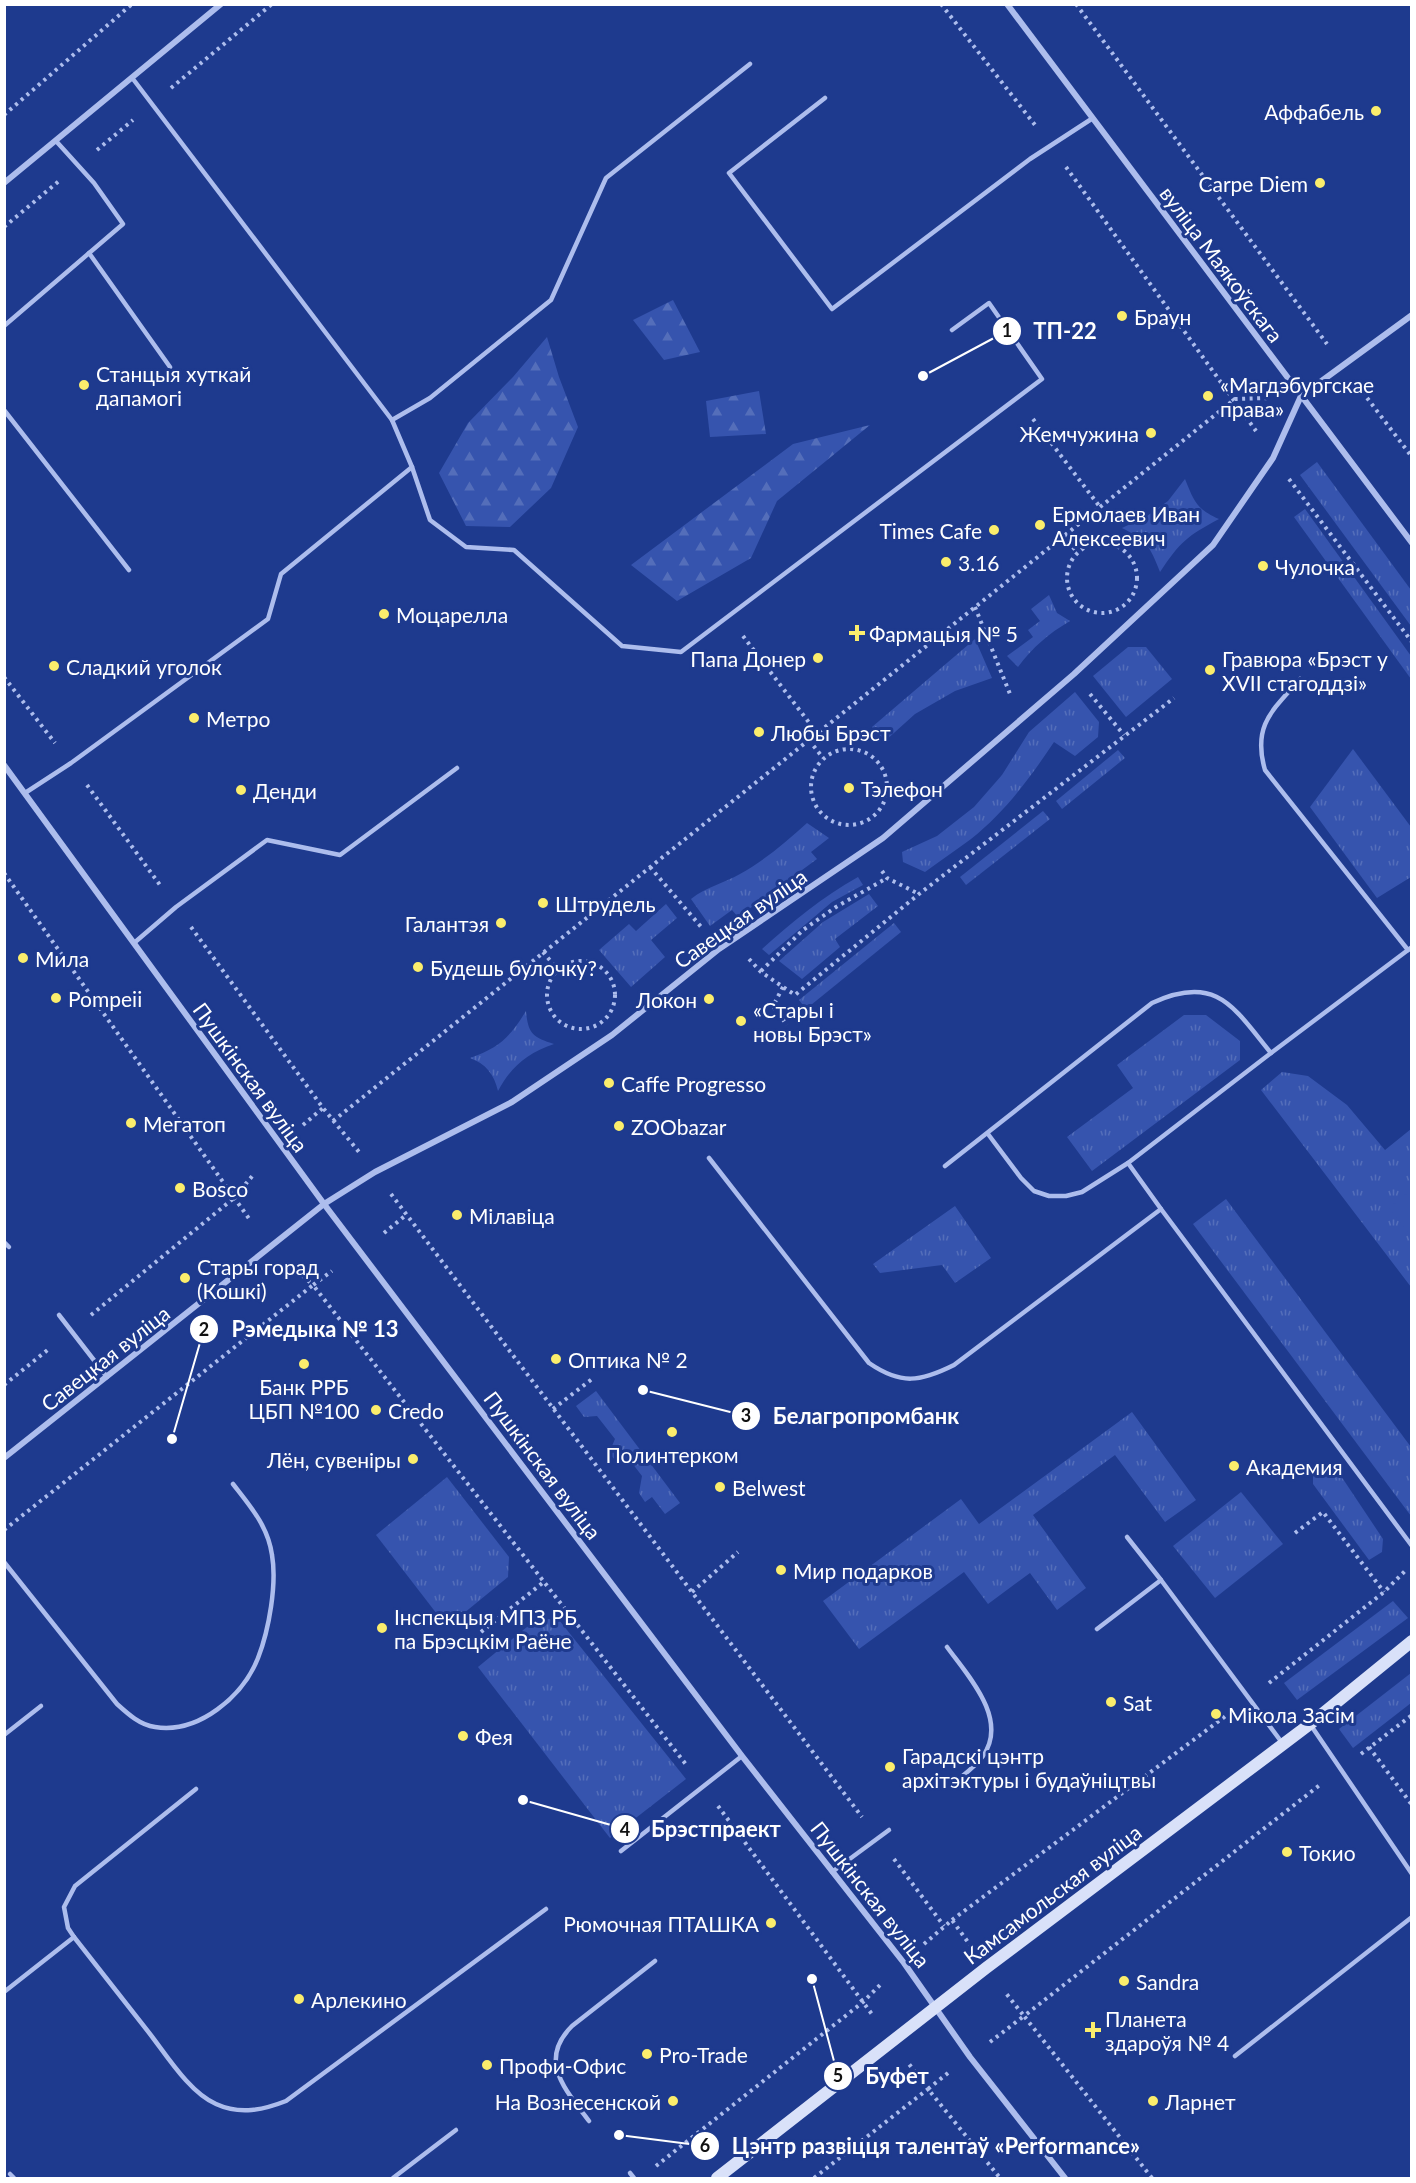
<svg xmlns="http://www.w3.org/2000/svg" width="1416" height="2183" font-family="Lato,sans-serif">
<style>
.grass{fill:url(#grass-tufts)}
.forest{fill:url(#forest-firs)}
.park{fill:#3654ae}
.lines{fill:none;stroke-linecap:round;stroke-linejoin:round}
.path{stroke:#adbded;stroke-width:4;stroke-dasharray:3 4.5;stroke-linecap:butt}
.lane{stroke:#adbded;stroke-width:4.5}
.street{stroke:#adbded;stroke-width:6}
.secondary{stroke:#d9e1f9;stroke-width:12}
.poi-dot{fill:#fbed6c;stroke:#1e3a8e;stroke-width:2}
.labels{text-anchor:middle;dominant-baseline:central;stroke-width:6;stroke-linejoin:round;paint-order:stroke}
.poi-label{font-size:21px;fill:#fff;stroke:#1e3a8e;text-anchor:start}
.street-label{font-size:21px;fill:#fff;stroke:#1e3a8e}
.leader{fill:none;stroke:#fff;stroke-width:2}
.callout-dot{fill:#fff;stroke:#1e3a8e;stroke-width:2}
.mark-label{font-size:18px;text-anchor:middle;font-weight:bold;fill:#111}
.callout-label{font-size:22px;text-anchor:middle;font-weight:bold;fill:#fff;stroke:#1e3a8e;stroke-width:6;stroke-linejoin:round;paint-order:stroke}
</style>
<defs>
<pattern id="grass-tufts" width="24" height="20" patternUnits="userSpaceOnUse" patternTransform="scale(1.5)"><rect width="24" height="20" fill="#3654ae"/><path d="M3 7l-1-3M5 7V3M7 7l1-3M15 17l-1-3M17 17v-4M19 17l1-3" fill="none" stroke="#546eba"/></pattern>
<pattern id="forest-firs" width="22" height="20" patternUnits="userSpaceOnUse" patternTransform="scale(1.5)"><rect width="22" height="20" fill="#3654ae"/><path d="M5 1l3.5 6h-7zM16 11l3.5 6h-7z" fill="#546eba"/></pattern>
</defs>
<rect width="100%" height="100%" fill="#1e3a8e"/>
<g class="grass">
<polygon points="1317,462 1411,590 1411,626 1300,475"/>
<path d="M 1185,479 C 1194,501 1196,509 1219,519 C 1187,536 1180,542 1160,572 C 1150,546 1147,541 1122,528 L 1147,516 L 1168,501 Z"/>
<polygon points="1305,509 1411,656 1411,679 1294,517"/>
<path d="M 1049,595 L 1057,613 L 1070,621 C 1048,634 1033,647 1018,667 L 1007,656 L 1033,637 L 1028,630 L 1040,621 L 1031,609 Z"/>
<polygon points="975,639 992,678 955,691 915,714 885,741 872,727"/>
<polygon points="1128,647 1146,647 1172,679 1126,717 1093,676"/>
<path d="M 1075,692 L 1099,722 L 1098,737 L 1075,756 L 1054,742 C 1030,778 1005,812 971,839 C 956,850 940,861 925,872 L 903,862 L 902,852 L 937,836 L 974,807 L 1002,775 L 1029,732 Z"/>
<polygon points="1353,749 1411,827 1411,877 1377,898 1310,807"/>
<polygon points="1118,750 1125,758 1062,809 1056,801"/>
<polygon points="1043,811 1050,819 966,885 960,877"/>
<path d="M 807,823 L 829,838 L 811,852 L 817,859 L 738,917 L 732,910 L 710,926 L 691,899 C 706,887 724,883 740,874 C 765,860 786,842 807,823 Z"/>
<path d="M 858,877 L 863,885 L 832,902 L 769,955 L 762,949 C 792,922 822,897 858,877 Z"/>
<polygon points="869,894 878,906 835,939 840,947 802,979 779,961 823,922"/>
<polygon points="666,904 677,918 651,940 665,957 631,987 599,950 629,924 636,931"/>
<polygon points="894,923 901,932 806,1009 799,1000"/>
<path d="M 526,1011 C 528,1033 532,1037 554,1044 C 527,1053 511,1067 498,1091 C 494,1074 486,1064 470,1058 C 499,1048 510,1037 526,1011 Z"/>
<polygon points="1184,1015 1206,1015 1240,1041 1240,1060 1092,1171 1067,1137 1133,1088 1117,1065"/>
<polygon points="1282,1072 1308,1076 1347,1105 1385,1150 1411,1129 1411,1287 1261,1090"/>
<polygon points="1226,1199 1411,1447 1411,1516 1193,1224"/>
<polygon points="955,1206 991,1258 955,1283 942,1265 880,1273 873,1264"/>
<polygon points="596,1391 680,1503 665,1514 652,1497 645,1502 639,1493 642,1476 629,1459 615,1460 609,1453 615,1439 597,1416 584,1417 576,1406"/>
<polygon points="1132,1412 1196,1500 1165,1522 1115,1455 1033,1515 1086,1588 1057,1610 1030,1573 988,1604 964,1572 859,1649 823,1601 961,1499 979,1524"/>
<polygon points="1321,1466 1335,1467 1383,1539 1382,1552 1369,1560 1313,1484 1313,1470"/>
<polygon points="447,1477 509,1557 508,1577 447,1627 376,1535"/>
<polygon points="1241,1492 1283,1544 1215,1598 1173,1546"/>
<polygon points="1393,1601 1408,1618 1297,1700 1284,1683"/>
<polygon points="538,1618 559,1620 686,1779 610,1838 478,1667"/>
<polygon points="1411,1673 1411,1703 1353,1748 1339,1729"/>
</g>
<g class="forest">
<polygon points="673,300 700,352 664,360 633,320"/>
<polygon points="547,337 559,377 578,427 551,488 510,527 466,526 439,473 468,423 513,377"/>
<polygon points="759,391 766,434 710,437 706,401"/>
<polygon points="870,425 777,501 751,558 677,601 631,565 793,444"/>
</g>
<polygon class="park" points="1411,1190 1411,1236 1389,1208"/>
<g class="lines">
<g class="path">
<polyline points="941,4 1035,125"/>
<polyline points="1076,4 1327,344"/>
<polyline points="171,88 272,4"/>
<polyline points="4,115 132,4"/>
<polyline points="97,150 133,120"/>
<polyline points="1066,167 1256,431"/>
<polyline points="4,227 59,181"/>
<polyline points="1358,386 1412,457"/>
<polyline points="1033,419 1100,507"/>
<polyline points="1289,479 1412,642"/>
<polyline points="1063,536 1077,552"/>
<circle cx="1102" cy="578" r="35"/>
<polyline points="975,607 1010,694"/>
<polyline points="743,636 817,733"/>
<polyline points="4,677 55,743"/>
<polyline points="1090,694 1124,735"/>
<polyline points="809,740 823,758"/>
<circle cx="849" cy="787" r="38"/>
<polyline points="87,785 160,885"/>
<polyline points="650,867 702,928"/>
<polyline points="882,871 887,878 919,894"/>
<polyline points="4,873 250,1220"/>
<polyline points="191,927 323,1108 359,1152"/>
<polyline points="543,952 558,970"/>
<polyline points="749,959 761,972 795,995 919,894 1174,698"/>
<circle cx="581" cy="995" r="34"/>
<polyline points="761,971 803,930 836,907 887,878"/>
<polyline points="783,987 773,1006 787,1025"/>
<polyline points="333,1121 1235,399 1270,398"/>
<polyline points="303,1125 323,1108"/>
<polyline points="391,1194 862,1817"/>
<polyline points="384,1233 406,1215"/>
<polyline points="291,1265 313,1285 332,1271"/>
<polyline points="91,1315 234,1198 254,1174"/>
<polyline points="4,1385 50,1348"/>
<polyline points="553,1409 592,1379"/>
<polyline points="4,1530 313,1285 688,1767"/>
<polyline points="1295,1533 1323,1512 1384,1592"/>
<polyline points="692,1592 738,1552"/>
<polyline points="481,1632 545,1581"/>
<polyline points="1269,1683 1384,1592 1405,1571"/>
<polyline points="1369,1747 1412,1805"/>
<polyline points="1361,1754 1412,1715"/>
<polyline points="718,1806 874,2017"/>
<polyline points="894,1859 944,1926"/>
<polyline points="952,1920 1227,1715"/>
<polyline points="924,1944 952,1920 970,1945"/>
<polyline points="990,2042 1024,2016 1005,1992"/>
<polyline points="948,2073 928,2089 1000,2178"/>
<polyline points="656,2166 863,2002 883,1982"/>
<polyline points="814,2178 928,2089 909,2064"/>
<polyline points="1152,2178 1024,2016 1321,1784"/>
</g>
<g class="lane">
<polyline points="133,79 392,420 412,467 430,520 466,547 514,550 622,646 681,652 1042,379 989,303 952,330"/>
<polyline points="825,98 729,173 832,309 1030,159 1093,118"/>
<polyline points="89,253 170,367"/>
<polyline points="4,326 123,224 94,183 56,141"/>
<polyline points="4,410 129,570"/>
<polyline points="392,420 430,398 551,300 606,178 750,64"/>
<path d="M 1300,679 C 1273,710 1252,725 1265,770 L 1408,950"/>
<polyline points="25,793 71,763 268,619 281,574 412,467"/>
<polyline points="134,943 176,907 267,840 340,855 457,768"/>
<polyline points="988,1134 1021,1178 1034,1191 1049,1196 1066,1196 1082,1192 1128,1163 1271,1053"/>
<path d="M 709,1158 L 869,1363 C 901,1385 920,1382 954,1365 L 1161,1209 L 1412,1546"/>
<polyline points="1128,1163 1161,1209"/>
<path d="M 945,1166 L 1152,1003 C 1217,973 1234,1008 1271,1053 L 1412,947"/>
<polyline points="4,1242 9,1247"/>
<polyline points="59,1315 107,1377"/>
<polyline points="1127,1537 1161,1580"/>
<path d="M 4,1562 L 117,1704 C 128,1714 140,1725 155,1727 C 199,1734 243,1696 258,1658 C 269,1630 277,1584 272,1555 C 268,1526 250,1506 233,1484"/>
<polyline points="1097,1629 1161,1580 1283,1744"/>
<path d="M 947,1647 C 968,1676 1009,1719 983,1756 C 976,1766 965,1774 955,1782"/>
<polyline points="1310,1724 1412,1874"/>
<polyline points="4,1735 41,1706"/>
<path d="M 196,1789 L 75,1886 L 64,1907 L 68,1928 L 74,1937 C 99,1969 125,2002 150,2034 C 167,2056 190,2093 216,2104 C 240,2115 263,2110 286,2101 L 546,1909"/>
<polyline points="621,1851 742,1756"/>
<polyline points="832,1872 889,1830"/>
<polyline points="4,1992 74,1937"/>
<polyline points="1235,2056 1412,1917"/>
<path d="M 589,2121 C 566,2090 537,2061 572,2026 L 655,1961"/>
<polyline points="630,2173 634,2178"/>
<polyline points="10,2174 14,2178"/>
<polyline points="393,2178 456,2130"/>
</g>
<g class="street">
<polyline points="1007,4 1412,543"/>
<polyline points="4,183 221,4"/>
<polyline points="4,765 324,1204 742,1756 904,1963 970,2057 1065,2178"/>
<polyline points="4,1458 324,1204 375,1172 512,1102 612,1035 719,949 883,838 1074,674 1213,545 1273,458 1301,396 1412,315"/>
</g>
<polyline class="secondary" points="717,2178 986,1968 1310,1724 1412,1641"/>
</g>
<g class="poi-dot">
<circle cx="1376" cy="111" r="6"/>
<circle cx="1320" cy="183" r="6"/>
<circle cx="1122" cy="316" r="6"/>
<circle cx="84" cy="385" r="6"/>
<circle cx="1208" cy="396" r="6"/>
<circle cx="1151" cy="433" r="6"/>
<circle cx="1040" cy="525" r="6"/>
<circle cx="994" cy="530" r="6"/>
<circle cx="946" cy="562" r="6"/>
<circle cx="1263" cy="566" r="6"/>
<circle cx="384" cy="614" r="6"/>
<path d="M854 624h6v6h6v6h-6v6h-6v-6h-6v-6h6z"/>
<circle cx="818" cy="658" r="6"/>
<circle cx="54" cy="666" r="6"/>
<circle cx="1210" cy="670" r="6"/>
<circle cx="194" cy="718" r="6"/>
<circle cx="759" cy="732" r="6"/>
<circle cx="849" cy="788" r="6"/>
<circle cx="241" cy="790" r="6"/>
<circle cx="543" cy="903" r="6"/>
<circle cx="501" cy="923" r="6"/>
<circle cx="23" cy="958" r="6"/>
<circle cx="418" cy="967" r="6"/>
<circle cx="56" cy="998" r="6"/>
<circle cx="709" cy="999" r="6"/>
<circle cx="741" cy="1021" r="6"/>
<circle cx="609" cy="1083" r="6"/>
<circle cx="131" cy="1123" r="6"/>
<circle cx="619" cy="1126" r="6"/>
<circle cx="180" cy="1188" r="6"/>
<circle cx="457" cy="1215" r="6"/>
<circle cx="185" cy="1278" r="6"/>
<circle cx="556" cy="1359" r="6"/>
<circle cx="304" cy="1364" r="6"/>
<circle cx="376" cy="1410" r="6"/>
<circle cx="672" cy="1432" r="6"/>
<circle cx="413" cy="1459" r="6"/>
<circle cx="1234" cy="1466" r="6"/>
<circle cx="720" cy="1487" r="6"/>
<circle cx="781" cy="1570" r="6"/>
<circle cx="382" cy="1628" r="6"/>
<circle cx="1111" cy="1702" r="6"/>
<circle cx="1216" cy="1714" r="6"/>
<circle cx="463" cy="1736" r="6"/>
<circle cx="890" cy="1767" r="6"/>
<circle cx="1287" cy="1852" r="6"/>
<circle cx="771" cy="1923" r="6"/>
<circle cx="1124" cy="1981" r="6"/>
<circle cx="299" cy="1999" r="6"/>
<path d="M1090 2021h6v6h6v6h-6v6h-6v-6h-6v-6h6z"/>
<circle cx="647" cy="2054" r="6"/>
<circle cx="487" cy="2065" r="6"/>
<circle cx="673" cy="2101" r="6"/>
<circle cx="1153" cy="2101" r="6"/>
</g>
<g class="labels">
<g class="poi-label">
<text x="1364" y="111" text-anchor="end">Аффабель</text>
<text x="1308" y="183" text-anchor="end">Carpe Diem</text>
<text x="1134" y="316">Браун</text>
<text x="96" y="373">Станцыя хуткай<tspan x="96" dy="24">дапамогі</tspan></text>
<text x="1220" y="384">«Магдэбургскае<tspan x="1220" dy="24">права»</tspan></text>
<text x="1139" y="433" text-anchor="end">Жемчужина</text>
<text x="1052" y="513">Ермолаев Иван<tspan x="1052" dy="24">Алексеевич</tspan></text>
<text x="982" y="530" text-anchor="end">Times Cafe</text>
<text x="958" y="562">3.16</text>
<text x="1275" y="566">Чулочка</text>
<text x="396" y="614">Моцарелла</text>
<text x="869" y="633">Фармацыя № 5</text>
<text x="806" y="658" text-anchor="end">Папа Донер</text>
<text x="1222" y="658">Гравюра «Брэст у<tspan x="1222" dy="24">XVII стагоддзі»</tspan></text>
<text x="66" y="666">Сладкий уголок</text>
<text x="206" y="718">Метро</text>
<text x="771" y="732">Любы Брэст</text>
<text x="861" y="788">Тэлефон</text>
<text x="253" y="790">Денди</text>
<text x="555" y="903">Штрудель</text>
<text x="489" y="923" text-anchor="end">Галантэя</text>
<text x="35" y="958">Мила</text>
<text x="430" y="967">Будешь булочку?</text>
<text x="68" y="998">Pompeii</text>
<text x="697" y="999" text-anchor="end">Локон</text>
<text x="753" y="1009">«Стары і<tspan x="753" dy="24">новы Брэст»</tspan></text>
<text x="621" y="1083">Caffe Progresso</text>
<text x="143" y="1123">Мегатоп</text>
<text x="631" y="1126">ZOObazar</text>
<text x="192" y="1188">Bosco</text>
<text x="469" y="1215">Мілавіца</text>
<text x="197" y="1266">Стары горад<tspan x="197" dy="24">(Кошкі)</tspan></text>
<text x="568" y="1359">Оптика № 2</text>
<text x="304" y="1386" text-anchor="middle">Банк РРБ<tspan x="304" dy="24">ЦБП №100</tspan></text>
<text x="388" y="1410">Credo</text>
<text x="672" y="1454" text-anchor="middle">Полинтерком</text>
<text x="401" y="1459" text-anchor="end">Лён, сувеніры</text>
<text x="1246" y="1466">Академия</text>
<text x="732" y="1487">Belwest</text>
<text x="793" y="1570">Мир подарков</text>
<text x="394" y="1616">Інспекцыя МПЗ РБ<tspan x="394" dy="24">па Брэсцкім Раёне</tspan></text>
<text x="1123" y="1702">Sat</text>
<text x="1228" y="1714">Мікола Засім</text>
<text x="475" y="1736">Фея</text>
<text x="902" y="1755">Гарадскі цэнтр<tspan x="902" dy="24">архітэктуры і будаўніцтвы</tspan></text>
<text x="1299" y="1852">Токио</text>
<text x="759" y="1923" text-anchor="end">Рюмочная ПТАШКА</text>
<text x="1136" y="1981">Sandra</text>
<text x="311" y="1999">Арлекино</text>
<text x="1105" y="2018">Планета<tspan x="1105" dy="24">здароўя № 4</tspan></text>
<text x="659" y="2054">Pro-Trade</text>
<text x="499" y="2065">Профи-Офис</text>
<text x="661" y="2101" text-anchor="end">На Вознесенской</text>
<text x="1165" y="2101">Ларнет</text>
</g>
<g class="street-label">
<text transform="translate(1222 264) rotate(53)">вуліца Маякоўскага</text>
<text transform="translate(740 918) rotate(-35)">Савецкая вуліца</text>
<text transform="translate(251 1077) rotate(54)">Пушкінская вуліца</text>
<text transform="translate(105 1358) rotate(-38)">Савецкая вуліца</text>
<text transform="translate(543 1465) rotate(53)">Пушкінская вуліца</text>
<text transform="translate(871 1894) rotate(52)">Пушкінская вуліца</text>
<text transform="translate(1052 1894) rotate(-37)">Камсамольская вуліца</text>
</g>
</g>
<path class="leader" d="M923 376L1007 331M172 1439L204 1329M643 1390L746 1416M523 1800L625 1829M812 1979L838 2076M619 2135L705 2146"/>
<g class="callout-dot">
<circle cx="923" cy="376" r="6"/>
<circle cx="172" cy="1439" r="6"/>
<circle cx="643" cy="1390" r="6"/>
<circle cx="523" cy="1800" r="6"/>
<circle cx="812" cy="1979" r="6"/>
<circle cx="619" cy="2135" r="6"/>
<circle cx="1007" cy="331" r="15"/>
<circle cx="204" cy="1329" r="15"/>
<circle cx="746" cy="1416" r="15"/>
<circle cx="625" cy="1829" r="15"/>
<circle cx="838" cy="2076" r="15"/>
<circle cx="705" cy="2146" r="15"/>
</g>
<g class="mark-label">
<text x="1007" y="337">1</text>
<text x="204" y="1336">2</text>
<text x="746" y="1422">3</text>
<text x="625" y="1836">4</text>
<text x="838" y="2082">5</text>
<text x="705" y="2152">6</text>
</g>
<g class="callout-label">
<text x="1065" y="339">ТП-22</text>
<text x="315" y="1337">Рэмедыка № 13</text>
<text x="866" y="1424">Белагропромбанк</text>
<text x="716" y="1837">Брэстпраект</text>
<text x="897" y="2084">Буфет</text>
<text x="936" y="2154">Цэнтр развіцця талентаў «Performance»</text>
</g>
<rect width="1416" height="2183" fill="none" stroke="#ffffff" stroke-width="12"/>
</svg>
